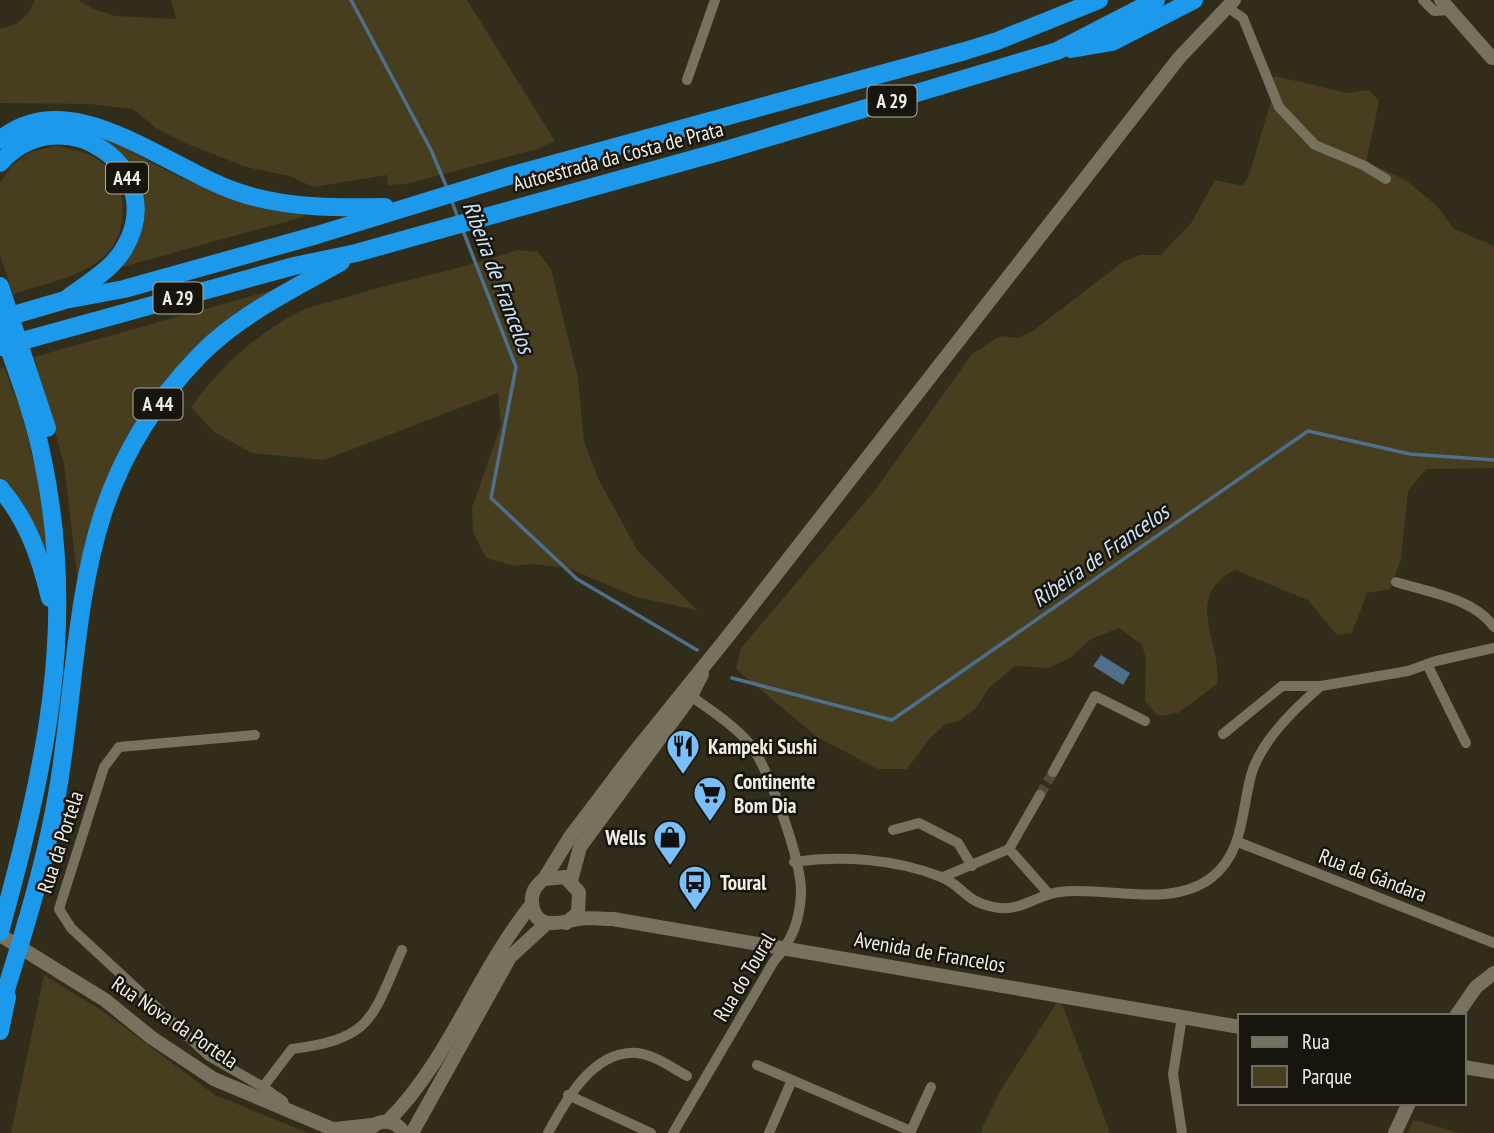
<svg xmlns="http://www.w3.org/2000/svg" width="1494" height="1133" font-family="'PT Sans Narrow',sans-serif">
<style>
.green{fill:#463e1f}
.water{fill:#4f6f8b}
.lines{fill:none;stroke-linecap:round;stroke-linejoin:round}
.stream{stroke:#4f6f8b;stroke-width:3.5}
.street-tunnel{stroke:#4f4a39;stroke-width:10;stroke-dasharray:10 5;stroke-linecap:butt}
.street{stroke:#77725e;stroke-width:10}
.secondary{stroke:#77725e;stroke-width:14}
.highway{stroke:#1d99eb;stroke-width:18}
.labels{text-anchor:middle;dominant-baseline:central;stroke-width:5;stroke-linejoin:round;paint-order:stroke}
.shield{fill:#17150d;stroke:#b0ada3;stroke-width:2}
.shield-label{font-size:19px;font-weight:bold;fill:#f1eee3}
.street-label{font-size:21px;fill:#f1eee3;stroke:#17150d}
.poi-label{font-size:21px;font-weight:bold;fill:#f1eee3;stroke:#17150d;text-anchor:start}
.water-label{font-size:23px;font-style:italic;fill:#cde3f6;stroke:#17150d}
</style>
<rect width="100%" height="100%" fill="#322d1b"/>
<g class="green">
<path d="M 35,0 L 78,0 L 93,9 L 115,16 L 176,19 L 171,0 L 467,0 L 555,141 L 537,149 L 406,184 L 388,185 L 387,175 L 313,187 L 290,176 L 246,167 L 183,142 L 156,128 L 133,109 L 89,104 L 0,103 L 0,29 C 19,24 27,19 35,0 Z"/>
<path d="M 1275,76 L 1347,93 L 1369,90 L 1379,101 L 1365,167 L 1383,169 L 1407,181 L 1437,206 L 1454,229 L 1494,246 L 1494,468 L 1426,469 L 1408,491 L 1401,559 L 1390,589 L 1367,593 L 1352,633 L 1337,635 L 1308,600 L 1235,570 C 1182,597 1222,641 1217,684 L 1178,713 L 1158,716 L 1145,701 L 1146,659 L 1142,645 L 1119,628 L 1091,639 L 1070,658 L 1048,668 L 1015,666 L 989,688 L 976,708 L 959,721 L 946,724 L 930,738 L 907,769 L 878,769 L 817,737 L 736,669 L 741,648 L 876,489 L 971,355 L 1000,336 L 1018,338 L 1034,330 L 1124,261 L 1140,255 L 1161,255 L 1192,222 L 1215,180 L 1243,186 L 1250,172 L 1271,101 L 1266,83 Z"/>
<path d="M 97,137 L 111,140 C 172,175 232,207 303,213 L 306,216 L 122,267 C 158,226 147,162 97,137 Z"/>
<path d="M 55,146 C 72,149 86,151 100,161 C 128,181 130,229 107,254 C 84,277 43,284 13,294 L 0,255 L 0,183 L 11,166 L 30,152 Z"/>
<path d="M 517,250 L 538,252 L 551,269 L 578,378 L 584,442 L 598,478 L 637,550 L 697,610 L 636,597 L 568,568 L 532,564 L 514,566 L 486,558 L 473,532 L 472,508 L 501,425 L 498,393 L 324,460 L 252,453 L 214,432 L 191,407 C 221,366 255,335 299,312 C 315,304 334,301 351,296 C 406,279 463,269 517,250 Z"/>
<polygon points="280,288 161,391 78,583 64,464 34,357"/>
<polygon points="4,367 21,411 35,466 44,505 49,563 0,480 0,369"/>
<polygon points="44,975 104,1012 215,1095 308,1133 11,1133"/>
<polygon points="1060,998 1110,1133 980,1133 1000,1091"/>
<polygon points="1414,1120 1459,1133 1407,1133"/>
</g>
<polygon class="water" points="1101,655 1130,673 1123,685 1093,666"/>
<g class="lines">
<g class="stream">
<polyline points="351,0 431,150 447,188"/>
<polyline points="451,199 458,218"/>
<polyline points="462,228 516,367 491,498 577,579 697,650"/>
<polyline points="732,678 892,720 1308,431 1410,454 1494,460"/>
</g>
<polyline class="street-tunnel" points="1040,795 1053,772"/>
<g class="street">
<polyline points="1423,0 1434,11 1449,10"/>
<polyline points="1227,7 1243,18 1279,107 1315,145 1363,165 1386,179"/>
<polyline points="687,80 715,0"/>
<path d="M 1396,582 C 1427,592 1474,598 1494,627"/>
<polyline points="1427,664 1466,743"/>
<polyline points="1223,734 1282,686 1321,686 1408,671 1436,661 1494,648"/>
<polyline points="255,735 119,747 104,767 59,909 71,928 209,1056 263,1087 283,1101 286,1110"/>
<polyline points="1053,772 1095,696 1145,721"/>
<polyline points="893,830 919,823 958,843 972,866"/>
<polyline points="1238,842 1494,943"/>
<polyline points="1009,849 1040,795"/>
<path d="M 794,862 C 840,855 897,859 941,877 C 966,887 963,903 1000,908 C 1023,910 1039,894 1060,892 C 1107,886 1170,909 1211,878 C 1245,852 1241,809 1252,772 C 1263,739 1295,708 1321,686"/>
<polyline points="943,877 1009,849 1048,893"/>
<polyline points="757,1065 911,1131"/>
<path d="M 263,1087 L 292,1049 C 373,1038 371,1020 402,950"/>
<polyline points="568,1095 651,1133"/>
<path d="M 548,1133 C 566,1100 593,1050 637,1053 C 655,1055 672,1068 687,1076"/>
<path d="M 673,1133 L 774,961 C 792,941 800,920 801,893 C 802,862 769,768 749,743 C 734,725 710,710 691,696"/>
<polyline points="769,1133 792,1080"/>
<polyline points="910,1133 931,1087"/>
<polyline points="1182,1133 1173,1074 1182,1017"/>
</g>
<g class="secondary">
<polyline points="1441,0 1492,58 1494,56"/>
<polyline points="544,879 570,837 629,759 729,635 1179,58 1234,0"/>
<polyline points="571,881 580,847 691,696 702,674"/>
<path d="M 566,923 L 578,913 L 579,892 L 565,877 L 544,879 C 536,885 531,892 532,902 C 534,935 566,920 585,918 C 594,918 604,919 613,919 L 1240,1027"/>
<polyline points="0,935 105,1000 152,1038 214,1079 342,1133"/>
<polyline points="1456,1016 1476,987 1494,973"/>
<polyline points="1464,1067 1494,1072"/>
<path d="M 388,1121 C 450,1059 477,972 532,904"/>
<polyline points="335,1129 372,1125"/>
<path d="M 367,1133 C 377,1118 394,1118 404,1133"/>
<polyline points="412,1133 510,957 547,923"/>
<polyline points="1395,1133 1409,1103"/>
</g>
<g class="highway">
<polyline points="1071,49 1112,42 1194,0"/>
<path d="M 0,140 C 73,79 173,175 247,195 C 291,208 339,208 385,207"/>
<path d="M 0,163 C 62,94 170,168 125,247 C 114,268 88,283 69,297"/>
<polyline points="0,286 47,428"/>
<polyline points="0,319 65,300 124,289 317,235 509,176 965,51 997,41 1099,0"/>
<path d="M 0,324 C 16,369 34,414 43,461 C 78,629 44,771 0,932"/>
<polyline points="0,347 294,266 356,253 726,150 1057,51 1156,0"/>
<path d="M 0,488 C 28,521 40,557 50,598"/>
<path d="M 0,1009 C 23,935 47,860 59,783 C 85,617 72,486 200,355 C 239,315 292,290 341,262"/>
<polyline points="0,1031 7,997"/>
</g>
</g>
<defs>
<symbol id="restaurant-pin" viewBox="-11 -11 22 30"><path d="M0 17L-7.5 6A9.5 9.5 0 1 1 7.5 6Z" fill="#7abff8" stroke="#17150d"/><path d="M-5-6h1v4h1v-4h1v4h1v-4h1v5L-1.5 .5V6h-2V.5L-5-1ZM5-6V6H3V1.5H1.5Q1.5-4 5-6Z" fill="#111"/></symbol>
<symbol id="supermarket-pin" viewBox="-11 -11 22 30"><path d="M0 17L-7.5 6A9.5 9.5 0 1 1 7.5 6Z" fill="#7abff8" stroke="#17150d"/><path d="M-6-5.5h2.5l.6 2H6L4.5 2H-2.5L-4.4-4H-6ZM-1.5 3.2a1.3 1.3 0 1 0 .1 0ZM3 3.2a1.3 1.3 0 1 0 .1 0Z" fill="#111"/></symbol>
<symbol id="shop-pin" viewBox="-11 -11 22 30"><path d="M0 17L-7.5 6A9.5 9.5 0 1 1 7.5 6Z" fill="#7abff8" stroke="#17150d"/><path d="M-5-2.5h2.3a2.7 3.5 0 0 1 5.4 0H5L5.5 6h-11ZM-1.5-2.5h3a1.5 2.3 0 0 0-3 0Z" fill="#111"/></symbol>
<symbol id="bus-pin" viewBox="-11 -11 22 30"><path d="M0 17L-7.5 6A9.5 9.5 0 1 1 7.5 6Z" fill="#7abff8" stroke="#17150d"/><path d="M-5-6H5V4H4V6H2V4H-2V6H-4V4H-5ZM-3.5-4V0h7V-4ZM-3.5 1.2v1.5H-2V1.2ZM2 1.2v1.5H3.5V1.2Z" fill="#111"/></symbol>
</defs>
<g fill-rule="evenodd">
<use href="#restaurant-pin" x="664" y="727" width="38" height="52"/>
<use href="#supermarket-pin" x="691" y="774" width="38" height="52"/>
<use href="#shop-pin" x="651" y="818" width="38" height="52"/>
<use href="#bus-pin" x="676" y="863" width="38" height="52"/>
</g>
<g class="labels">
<g class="shield">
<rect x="867.5" y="85.5" width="49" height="31" rx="5"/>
<rect x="106" y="162.5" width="42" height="31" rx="5"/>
<rect x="153.5" y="282.5" width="49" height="31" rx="5"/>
<rect x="133.5" y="388.5" width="49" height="31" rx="5"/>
</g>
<g class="shield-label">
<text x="892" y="101">A 29</text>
<text x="127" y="178">A44</text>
<text x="178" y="298">A 29</text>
<text x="158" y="404">A 44</text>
</g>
<g class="street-label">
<text transform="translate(618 156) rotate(-15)">Autoestrada da Costa de Prata</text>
<text transform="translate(60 842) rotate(-72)">Rua da Portela</text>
<text transform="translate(1373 875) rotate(21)">Rua da Gândara</text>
<text transform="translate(930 952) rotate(10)">Avenida de Francelos</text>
<text transform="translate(744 977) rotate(-59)">Rua do Toural</text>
<text transform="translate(175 1022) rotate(34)">Rua Nova da Portela</text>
</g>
<g class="poi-label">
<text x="708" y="746">Kampeki Sushi</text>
<text x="734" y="781">Continente<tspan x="734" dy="24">Bom Dia</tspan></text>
<text x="646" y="837" text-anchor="end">Wells</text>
<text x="720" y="882">Toural</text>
</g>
<g class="water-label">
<text transform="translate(499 277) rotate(69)">Ribeira de Francelos</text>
<text transform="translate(1100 555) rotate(-35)">Ribeira de Francelos</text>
</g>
</g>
<rect x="1238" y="1014" width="228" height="91" fill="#17150d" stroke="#6e6c63" stroke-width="2"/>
<rect x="1252" y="1037" width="35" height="10" fill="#77725e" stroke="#6e6c63" stroke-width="2"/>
<text x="1302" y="1049" font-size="21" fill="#f1eee3">Rua</text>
<rect x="1252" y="1066" width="35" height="21" fill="#463e1f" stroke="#6e6c63" stroke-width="2"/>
<text x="1302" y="1084" font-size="21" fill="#f1eee3">Parque</text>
</svg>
